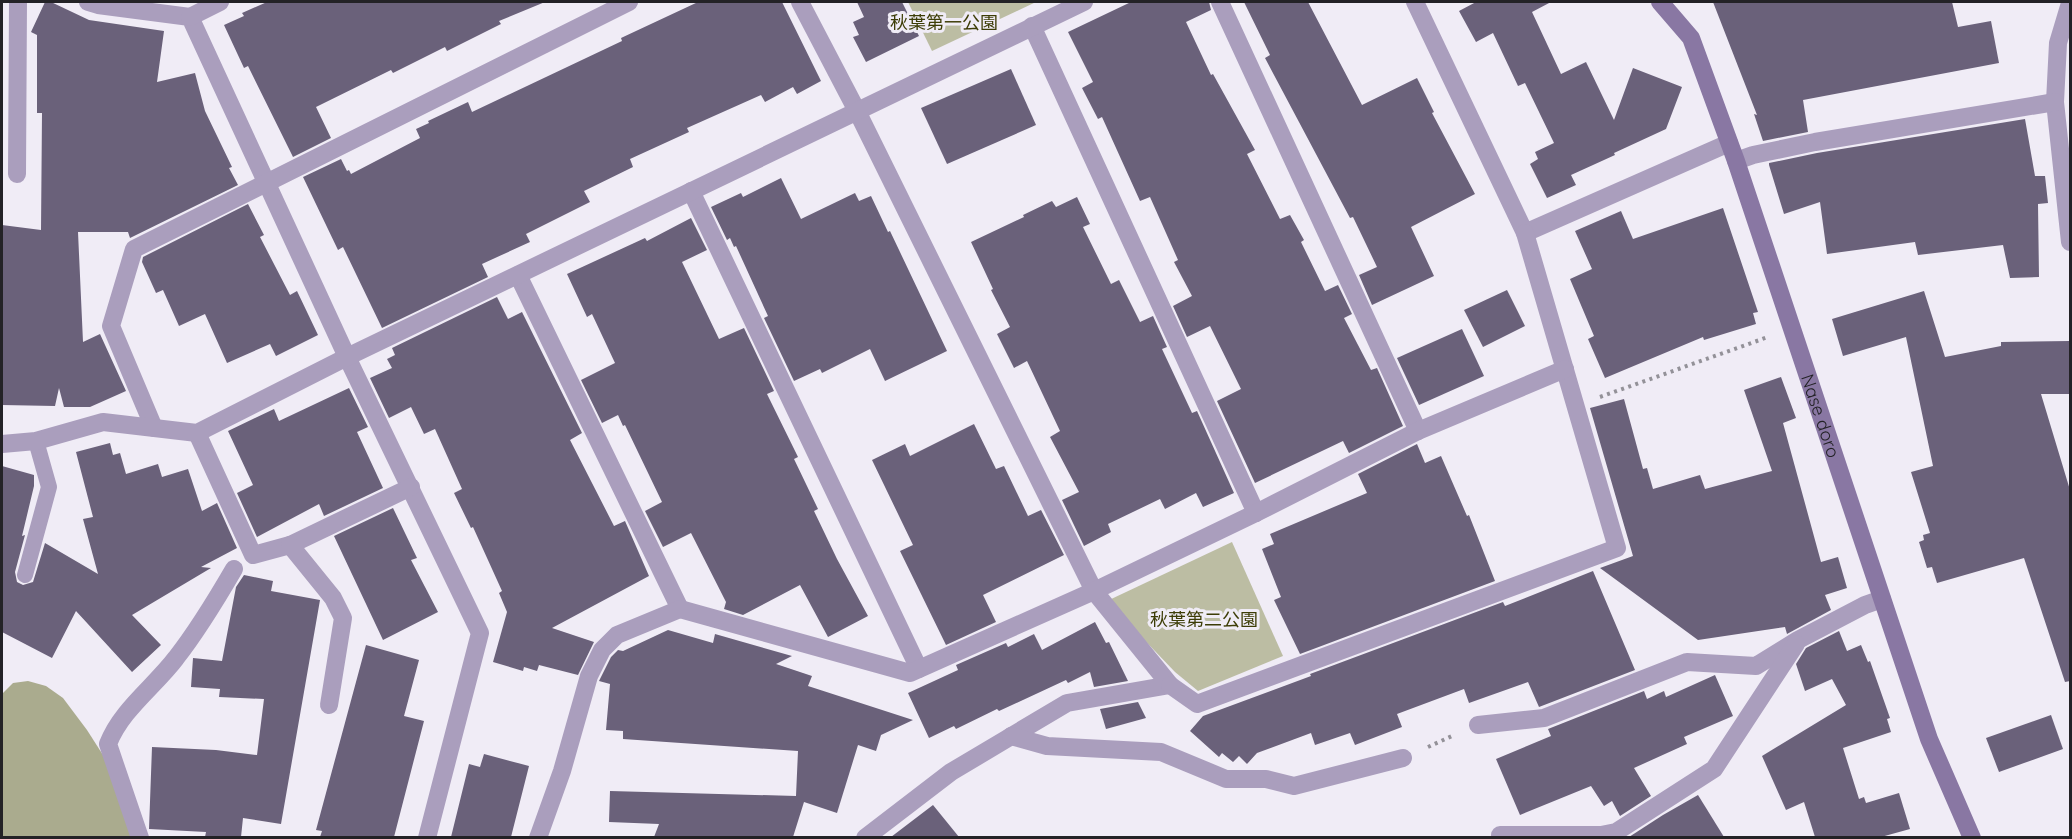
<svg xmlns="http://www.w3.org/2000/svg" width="2072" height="839" font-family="Quicksand,'Noto Sans JP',sans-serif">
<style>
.green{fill:#bcbda3}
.forest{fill:#aaab8e}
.building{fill:#6a617a}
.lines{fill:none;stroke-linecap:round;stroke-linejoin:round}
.path{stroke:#939198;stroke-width:4;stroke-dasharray:3 4.5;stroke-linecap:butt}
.lane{stroke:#aa9ebd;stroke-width:16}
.street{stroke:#aa9ebd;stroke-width:18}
.secondary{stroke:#8977a3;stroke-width:18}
.labels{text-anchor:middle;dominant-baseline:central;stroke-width:6;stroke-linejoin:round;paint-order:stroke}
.park-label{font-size:18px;fill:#3d3d07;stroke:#f0ecf6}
.street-label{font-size:18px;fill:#232226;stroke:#f0ecf6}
</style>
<rect width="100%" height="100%" fill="#f0ecf6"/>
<g class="green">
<polygon points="908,2 1036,2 932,51"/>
<polygon points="1232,542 1283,656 1198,691 1175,672 1107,601"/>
</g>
<polygon class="forest" points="28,681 46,686 63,698 87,730 110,766 133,837 2,837 2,694 13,683"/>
<g class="building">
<polygon points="45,2 51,2 89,20 164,31 157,82 195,73 205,111 232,167 229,168 238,185 130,238 128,232 78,232 83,342 100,334 126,391 90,407 64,407 59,388 55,406 2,405 2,225 41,230 42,113 37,113 37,35 31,32"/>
<polygon points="267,2 545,2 499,21 501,24 447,51 445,47 393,73 391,70 316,107 331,138 293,157 248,66 244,68 224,25 244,16 242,13"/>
<polygon points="698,2 782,2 821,81 797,94 793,87 765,102 761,95 687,128 689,132 630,159 633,167 584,191 590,202 526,234 530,242 482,264 488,277 382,328 343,247 338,250 303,177 341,159 347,171 349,170 351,174 420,138 416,129 429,123 428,121 468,102 472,112 622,41 621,38"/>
<polygon points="857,2 902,2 919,36 866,62 853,37 859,35 853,22 864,17"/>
<polygon points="1131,2 1209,2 1211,10 1186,22 1211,75 1213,74 1255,150 1247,154 1280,219 1290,215 1304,240 1301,242 1325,291 1338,285 1352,314 1344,318 1371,370 1377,368 1403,426 1349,453 1343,441 1255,483 1217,401 1241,389 1210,326 1187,337 1173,306 1192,296 1174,262 1178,260 1150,197 1140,201 1102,117 1098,119 1082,88 1093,82 1068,32"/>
<polygon points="1244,2 1308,2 1362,105 1417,78 1434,112 1432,113 1475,194 1411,227 1434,276 1372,305 1359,275 1377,267 1353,217 1350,218 1265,58 1270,55"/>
<polygon points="1476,2 1551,2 1532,12 1561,74 1586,62 1614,120 1633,68 1682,87 1666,129 1614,153 1615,155 1571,175 1576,185 1547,198 1530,164 1538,159 1535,152 1554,143 1525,83 1518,86 1493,33 1476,42 1459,11"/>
<polygon points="1713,2 1952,2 1958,27 1991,21 1999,63 1803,100 1808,132 1763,141 1754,114 1757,115"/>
<polygon points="1011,69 1036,125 947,164 921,108"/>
<polygon points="2025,119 2035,176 2045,176 2048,203 2038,204 2039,277 2010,278 2003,245 1918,255 1915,242 1827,254 1820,202 1784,214 1769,165 1769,163 1817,153"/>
<polygon points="781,178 801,219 855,193 859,201 871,196 888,232 890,231 947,351 885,381 870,349 822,373 820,369 794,381 764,318 768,316 736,246 734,247 730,238 727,240 711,207 741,193 743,197"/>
<polygon points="1077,197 1090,224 1083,227 1111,284 1119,280 1140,322 1153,316 1167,347 1162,349 1192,413 1197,411 1234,493 1203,507 1196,493 1165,509 1160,499 1108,524 1111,532 1084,546 1062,500 1079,492 1050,437 1060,431 1027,361 1014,368 997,334 1010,327 991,290 993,289 971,242 1024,217 1023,215 1052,201 1056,207"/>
<polygon points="248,204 264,235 260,237 290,295 297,291 318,335 276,356 270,344 227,363 205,314 179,326 163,290 156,293 142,262 143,257"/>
<polygon points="1723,208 1758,312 1753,313 1756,324 1704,340 1703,337 1605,378 1588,339 1594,336 1570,279 1592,269 1575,231 1621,211 1633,239"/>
<polygon points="691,218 707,250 682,262 719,339 744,328 774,391 767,394 798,457 794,459 818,509 814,511 837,559 868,616 828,637 800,585 743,615 724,609 726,602 691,533 663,547 645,511 662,502 625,425 623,426 618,415 602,423 581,380 615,363 592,314 587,317 567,274 645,238 647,241"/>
<polygon points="1507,290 1525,326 1483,347 1464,310"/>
<polygon points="1924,291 1945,357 2001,346 2001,342 2070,341 2070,394 2041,394 2070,490 2070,681 2065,682 2024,558 1937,583 1932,567 1927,568 1919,542 1924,540 1923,535 1930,533 1911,472 1933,466 1906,337 1843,356 1832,319"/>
<polygon points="497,297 508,319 522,312 582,433 570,440 614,526 625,521 649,576 552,628 594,642 578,675 539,665 537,671 524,667 523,671 493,662 507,612 499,593 502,591 473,527 471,528 454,493 462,489 435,429 424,434 411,407 389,418 370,378 392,368 387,359 395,355 392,348"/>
<polygon points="1462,329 1484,376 1419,405 1397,358"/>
<polygon points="1781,377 1796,418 1783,423 1821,562 1838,557 1847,588 1825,595 1831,610 1787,634 1785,627 1698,640 1600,568 1633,556 1590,408 1624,399 1643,469 1647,468 1653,489 1700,475 1705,489 1772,471 1744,390"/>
<polygon points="349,388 368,427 357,432 383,488 324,516 319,504 257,537 237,493 253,485 228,431 274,409 279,421"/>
<polygon points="974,424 996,469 1004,466 1028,516 1041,510 1064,555 983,595 996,622 946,645 900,551 913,545 872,460 905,444 910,456"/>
<polygon points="110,443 113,455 120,453 126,474 158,464 162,477 188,469 202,511 217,503 237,548 201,567 211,568 132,615 161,645 132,672 76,611 52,658 2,632 2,466 34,475 34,486 22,536 25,535 15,572 17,582 23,585 33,582 45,543 98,574 83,519 93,517 76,452"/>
<polygon points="1417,444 1425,463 1441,456 1467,516 1469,515 1495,581 1300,654 1274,600 1281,597 1262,549 1274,544 1270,534 1367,493 1358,474"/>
<polygon points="393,508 417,558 411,560 438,612 383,640 334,536"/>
<polygon points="1593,571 1635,670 1539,707 1528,682 1469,703 1464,689 1397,714 1402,727 1355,745 1350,733 1315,745 1311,733 1257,753 1247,764 1239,756 1233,762 1222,753 1219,757 1190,731 1203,716 1311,676 1310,674 1503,602 1505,606"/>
<polygon points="244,575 273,581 271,591 320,600 281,824 243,818 241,837 205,837 206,832 149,829 152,747 216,750 257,755 264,699 219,697 220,689 191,687 193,658 222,661 236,587"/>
<polygon points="1095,622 1106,643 1109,642 1128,681 1094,687 1090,672 1068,683 1066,680 999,711 997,709 956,729 954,726 929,738 908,693 958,670 956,665 1006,643 1008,647 1034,634 1042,650"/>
<polygon points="668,630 713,643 715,634 792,656 776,664 812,676 808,686 913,720 881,735 876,751 858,745 837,813 804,802 793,837 654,837 659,824 609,822 610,791 796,796 798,751 623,739 623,731 606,730 610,684 599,681 611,657 618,650 623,651"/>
<polygon points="1839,631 1847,651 1861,645 1868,662 1870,661 1890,718 1887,719 1891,732 1843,748 1859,799 1864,797 1866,803 1899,793 1910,829 1881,837 1815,837 1804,802 1786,810 1762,756 1846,705 1832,679 1805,691 1796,664 1806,648"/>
<polygon points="366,645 419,660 404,716 424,721 394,837 320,837 322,831 316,830"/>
<polygon points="1715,675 1733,716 1684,737 1687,744 1634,768 1651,796 1620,816 1612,801 1604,806 1591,786 1520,815 1496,759 1551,736 1548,729 1644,691 1647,699 1664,691 1666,697"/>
<polygon points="1138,702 1146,718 1106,729 1100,709"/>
<polygon points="2051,715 2063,749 1999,772 1986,738"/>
<polygon points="484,754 529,766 511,837 451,837 469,764 480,767"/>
<polygon points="1698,795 1724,837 1629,837 1663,815"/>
<polygon points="933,805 959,837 891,837"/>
</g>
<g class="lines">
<g class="path">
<polyline points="1600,397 1768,337"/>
<polyline points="1428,747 1454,735"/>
</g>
<polyline class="lane" points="25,575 49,487 36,441"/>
<g class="street">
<polyline points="88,2 98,5 190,17 347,357 480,633 427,838"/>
<polyline points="800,2 857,111 1094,591 1170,685 1067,703 951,772 865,838"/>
<polyline points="1220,2 1418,431"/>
<polyline points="1415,2 1525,233 1729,143"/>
<polyline points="2070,3 2058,43 2055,102 2070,242"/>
<polyline points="190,17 220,2"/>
<polyline points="1032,26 1256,513"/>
<polyline points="1736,161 1753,155 1815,142 2055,102"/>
<polyline points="17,174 18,2"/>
<polyline points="691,191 919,669"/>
<polyline points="518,275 680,609"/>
<polyline points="154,428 111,326 134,249 629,2"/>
<polyline points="197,433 253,555 290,545 411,487"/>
<polyline points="2,444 36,441 103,422 197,433 347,357 1084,2"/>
<polyline points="290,545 333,598 343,618 329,705"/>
<polyline points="1170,685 1197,704 1617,548 1525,233"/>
<polyline points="1478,725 1544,718 1687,662 1756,666 1798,640 1865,605 1882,599"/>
<polyline points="1011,736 1047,746 1161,752 1226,779 1266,779 1294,786 1403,758"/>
<polyline points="1500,835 1601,835 1616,832 1714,769 1796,644"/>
<path d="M 140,838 L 108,744 C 121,710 155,686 176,658 C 198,630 216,600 234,569"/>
<polyline points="538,838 562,771 589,676 602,650 617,635 680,609 910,673 1094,591 1256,513 1418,431 1565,369"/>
</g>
<path class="secondary" id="s1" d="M 1660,2 L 1691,38 L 1736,161 L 1929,739 L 1972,838"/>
</g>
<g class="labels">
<g class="park-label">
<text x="944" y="22">秋葉第一公園</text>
<text x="1204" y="619">秋葉第二公園</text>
</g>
<g class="street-label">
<text stroke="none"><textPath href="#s1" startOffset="447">Nase doro</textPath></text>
</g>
</g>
<rect width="2072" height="839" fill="none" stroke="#232226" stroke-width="6"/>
</svg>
